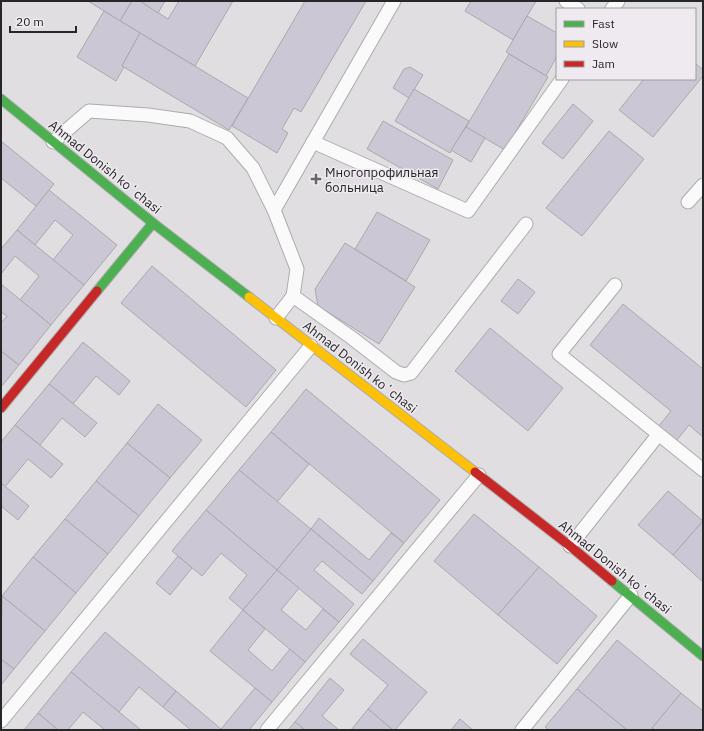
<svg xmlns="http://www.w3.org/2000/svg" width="704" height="731" font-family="'IBM Plex Sans',sans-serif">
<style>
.building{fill:#cbc7d4;stroke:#aaa9ab}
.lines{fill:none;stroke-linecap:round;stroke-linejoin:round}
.lane-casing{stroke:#acabad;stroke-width:15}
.fast-casing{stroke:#acabad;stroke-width:11}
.slow-casing{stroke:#acabad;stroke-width:11}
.jam-casing{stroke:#acabad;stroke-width:11}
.lane{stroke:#fafafa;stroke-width:13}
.fast{stroke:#4caf50;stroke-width:9}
.slow{stroke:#ffc107;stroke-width:9}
.jam{stroke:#c62828;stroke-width:9}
.poi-dot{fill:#686669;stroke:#eeeaef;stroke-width:1.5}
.labels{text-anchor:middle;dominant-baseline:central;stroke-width:3;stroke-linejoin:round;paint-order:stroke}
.street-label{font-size:13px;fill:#272628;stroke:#eeeaef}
.poi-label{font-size:13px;fill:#272628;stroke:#eeeaef;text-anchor:start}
</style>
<rect width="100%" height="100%" fill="#e0dee1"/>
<g class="building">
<polygon points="88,1 132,1 120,21"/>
<polygon points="132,1 140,1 168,19 179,1 233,1 195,66 120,21"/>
<polygon points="140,1 165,1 158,13"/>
<polygon points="305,1 366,1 301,112 294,108 282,129 288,133 277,153 232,126"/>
<polygon points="471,1 536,1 513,40 465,11"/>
<polygon points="104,11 140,33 122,66 124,67 116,81 77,57"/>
<polygon points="527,16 557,33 557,56 546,76 506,52"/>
<polygon points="140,33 248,98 229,130 122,66"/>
<polygon points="509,54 548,77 505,150 466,127"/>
<polygon points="695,63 703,70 703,76 653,137 619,110 644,79 695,79"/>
<polygon points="410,67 423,75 409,98 393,88 404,69"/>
<polygon points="414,89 469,121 450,153 395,121"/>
<polygon points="573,104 593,121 563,159 542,143"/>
<polygon points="383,121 453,160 438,189 367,149"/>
<polygon points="466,127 485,138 471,162 451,150"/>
<polygon points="609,131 644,159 582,236 546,208"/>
<polygon points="1,141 54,184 36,206 1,178"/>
<polygon points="49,190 117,245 84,285 53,260 73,235 55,220 35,245 17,230"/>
<polygon points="377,212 430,240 406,281 355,249"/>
<polygon points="17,230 84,285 51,325 20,300 39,276 15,256 1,274 1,249"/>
<polygon points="345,243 415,287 379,344 318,306 315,289"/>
<polygon points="152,266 276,370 246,407 121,303"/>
<polygon points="518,279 535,292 518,314 501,301"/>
<polygon points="1,284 51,325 19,365 1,351 1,323 7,316 1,312"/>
<polygon points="623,304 703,369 703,437 689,425 676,441 658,427 671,411 590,345"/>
<polygon points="490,328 563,388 528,431 455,371"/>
<polygon points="83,342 130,381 119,395 96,376 73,404 49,384"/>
<polygon points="1,351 19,365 1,387"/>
<polygon points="49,384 97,423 85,437 62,418 40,445 15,425"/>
<polygon points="306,389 440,500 404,543 271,432"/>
<polygon points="158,404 202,440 170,478 127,443"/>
<polygon points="15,425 63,464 51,478 28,459 5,487 1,483 1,442"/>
<polygon points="271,432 309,464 277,502 239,470"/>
<polygon points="127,443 170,478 139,516 96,481"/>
<polygon points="239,470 311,529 277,570 206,510"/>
<polygon points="96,481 139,516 108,554 65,519"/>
<polygon points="1,483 29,506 18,520 1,506"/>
<polygon points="668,491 703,521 673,555 638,525"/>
<polygon points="206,510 277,570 243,610 229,598 247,575 221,553 202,576 172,551"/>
<polygon points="474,514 539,567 498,615 434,561"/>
<polygon points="319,518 369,560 391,533 404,543 373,581 311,529"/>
<polygon points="65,519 108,554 76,593 33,557"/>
<polygon points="703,521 703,582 673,555"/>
<polygon points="311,529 373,581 362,594 322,561 314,570 354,604 339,622 277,570"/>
<polygon points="178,556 192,568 170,595 156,583"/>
<polygon points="33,557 76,593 45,631 2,596"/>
<polygon points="539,567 597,616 557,664 498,615"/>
<polygon points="277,570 299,588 281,610 306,630 323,609 339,622 305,662 243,610"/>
<polygon points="2,596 45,631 14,669 1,659"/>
<polygon points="243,610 265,629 248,650 272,671 290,649 305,662 272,702 210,651"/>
<polygon points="105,632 176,691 163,707 139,687 119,712 71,672"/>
<polygon points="363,639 427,692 395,730 393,730 368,709 388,685 350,654"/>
<polygon points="617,640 681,693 651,730 627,730 577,689"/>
<polygon points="1,659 14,669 1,685"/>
<polygon points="71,672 119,712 141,730 105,730 83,712 68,730 58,730 38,713"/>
<polygon points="330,678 344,690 322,716 339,730 305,730 295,722"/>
<polygon points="255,688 272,702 249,730 223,730 221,729"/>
<polygon points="577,689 627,730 549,730 545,727"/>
<polygon points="176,691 221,729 223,730 191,730 163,707"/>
<polygon points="681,693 703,711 703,730 655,730 652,728"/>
<polygon points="368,709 393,730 351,730"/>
<polygon points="38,713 58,730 24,730"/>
<polygon points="460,719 473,730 451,730"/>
<polygon points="295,722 305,730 288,730"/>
</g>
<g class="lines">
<defs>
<g id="lane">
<polyline points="394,1 313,142 468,211 562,79"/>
<polyline points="566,1 578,9"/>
<polyline points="612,9 618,1"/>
<polyline points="53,142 89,111 148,115 190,121 227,138 253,168 274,210 297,269 293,296 352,338 396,372 404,375 411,373 526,224"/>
<polyline points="688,202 703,185"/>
<polyline points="274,210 313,142"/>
<polyline points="615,285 559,354 703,470"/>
<polyline points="276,318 293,296"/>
<polyline points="570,546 658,435"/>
<polyline points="1,721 311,346"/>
<polyline points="267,730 479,475"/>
<polyline points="522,730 631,595"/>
</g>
<g id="fast">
<polyline points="1,99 153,223 249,297"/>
<polyline points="97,291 153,223"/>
<polyline points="612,581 703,656"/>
</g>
<polyline id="slow" points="249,297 475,472"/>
<g id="jam">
<polyline points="1,408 97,291"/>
<polyline points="475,472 570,546 612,581"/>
</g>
</defs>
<use href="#lane" class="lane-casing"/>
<use href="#fast" class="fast-casing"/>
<use href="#slow" class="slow-casing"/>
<use href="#jam" class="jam-casing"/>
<use href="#lane" class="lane"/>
<use href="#fast" class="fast"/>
<use href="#slow" class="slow"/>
<use href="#jam" class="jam"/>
</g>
<path class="poi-dot" d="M314 173h4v4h4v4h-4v4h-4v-4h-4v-4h4z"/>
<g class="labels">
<g class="street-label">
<text transform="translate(105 167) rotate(39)">Ahmad Donish koʻchasi</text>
<text transform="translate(360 367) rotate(38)">Ahmad Donish koʻchasi</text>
<text transform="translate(615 567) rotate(39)">Ahmad Donish koʻchasi</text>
</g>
<g class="poi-label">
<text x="325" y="172">Многопрофильная<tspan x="325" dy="15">больница</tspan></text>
</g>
</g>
<rect width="704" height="731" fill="none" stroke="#272628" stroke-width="4"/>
<rect x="556" y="8" width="140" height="72" fill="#eeeaef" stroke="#9e9c9f"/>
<rect x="564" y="21" width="20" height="6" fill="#4caf50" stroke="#9e9c9f"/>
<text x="592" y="28" font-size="12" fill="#272628">Fast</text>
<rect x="564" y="41" width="20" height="6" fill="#ffc107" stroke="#9e9c9f"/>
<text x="592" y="48" font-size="12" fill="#272628">Slow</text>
<rect x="564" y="61" width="20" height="6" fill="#c62828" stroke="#9e9c9f"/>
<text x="592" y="68" font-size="12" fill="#272628">Jam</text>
<path d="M10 26v6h66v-6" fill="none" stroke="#272628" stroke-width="2"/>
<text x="16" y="26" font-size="12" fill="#272628" stroke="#eeeaef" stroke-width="3" paint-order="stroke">20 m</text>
</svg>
